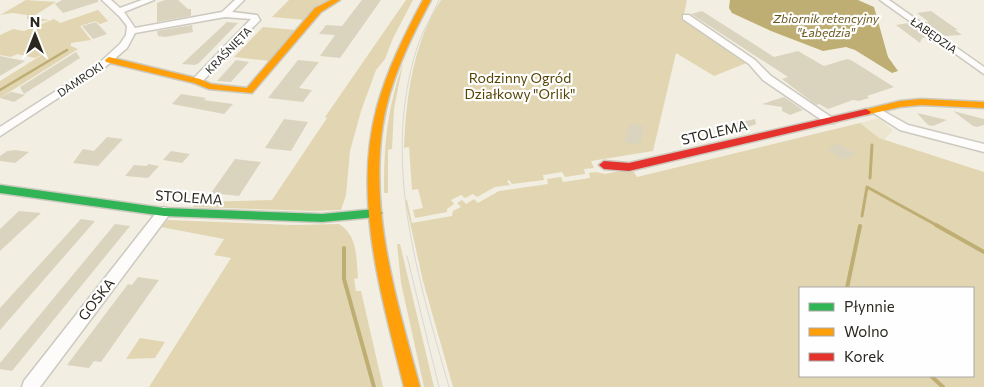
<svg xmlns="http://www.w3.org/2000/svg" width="984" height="387" font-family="Commissioner,sans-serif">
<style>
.built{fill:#ece6d1}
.green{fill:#e1d6b1;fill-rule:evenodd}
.water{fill:#bfae73}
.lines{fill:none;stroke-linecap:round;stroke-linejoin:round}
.stream-far2{stroke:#bfae73;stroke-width:2.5}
.stream-far1{stroke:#bfae73;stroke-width:3}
.stream{stroke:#bfae73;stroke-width:4}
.building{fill:#dad4bf}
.street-casing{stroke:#ccc9bf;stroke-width:3}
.fast-casing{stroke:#ccc9bf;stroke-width:3}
.slow-casing{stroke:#ccc9bf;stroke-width:3}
.jam-casing{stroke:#ccc9bf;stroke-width:3}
.street{fill:#fdfcfb;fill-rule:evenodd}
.fast{fill:#30b455;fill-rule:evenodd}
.slow{fill:#ff9f0a;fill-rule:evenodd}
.jam{fill:#e5322d;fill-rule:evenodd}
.tram{stroke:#d8d8d4;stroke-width:1}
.labels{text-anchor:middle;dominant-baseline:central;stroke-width:4.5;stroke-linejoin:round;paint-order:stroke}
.far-street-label{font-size:11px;fill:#29271f;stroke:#fefefe}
.far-water-label{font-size:12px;font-style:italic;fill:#67571c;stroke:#fefefe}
.park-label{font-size:14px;fill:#544402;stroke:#fefefe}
.street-label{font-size:14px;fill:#29271f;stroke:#fefefe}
</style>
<rect width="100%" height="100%" fill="#f2eee2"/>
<polygon class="built" points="879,118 893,130 884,140 879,138 860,123"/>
<g class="green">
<path d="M 26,0 L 56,2 L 32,17 L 49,20 C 41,22 34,23 27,19 L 27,15 L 12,13 L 0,15 Z"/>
<polygon points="289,0 331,0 319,4 305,20 272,17"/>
<polygon points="406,0 413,0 393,38 385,59 376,70 361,111 350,151 346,195 341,210 314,211 193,207 197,202 272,200 327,118 325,117"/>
<path d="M 441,0 L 687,0 L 683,19 L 749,62 L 714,76 L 676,53 L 653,151 L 591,161 L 594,168 L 584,169 L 585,174 L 565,177 L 562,172 L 543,175 L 544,180 L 512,184 L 509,180 L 507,181 L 510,185 L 495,187 L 477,197 L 473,194 L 465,198 L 461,195 L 451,200 L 454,204 L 447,209 L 447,212 L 415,218 L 413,210 L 423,208 L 418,189 L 412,190 L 409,147 L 404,148 C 406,97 413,43 441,0 Z"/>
<polygon points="98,10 108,21 100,24 96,21 80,26 91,40 71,43 71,46 78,49 0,98 0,81 45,53 35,58 17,54 11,57 0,55 0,35 13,29 24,31 54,19 60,23"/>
<polygon points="263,27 296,30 270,61 234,57"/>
<path d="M 403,63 L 394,109 L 392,149 L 388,150 L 388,193 L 384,193 C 384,142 387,111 403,63 Z"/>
<path d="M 860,123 L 879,138 L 984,172 L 984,387 L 453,387 L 423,281 L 405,200 L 407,200 L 412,223 L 452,216 L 453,211 L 461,207 L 457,203 L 462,200 L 466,204 L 474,199 L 478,203 L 499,191 L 548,184 L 547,179 L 561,177 L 563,182 L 590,178 L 589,173 L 596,172 L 605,174 L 632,169 L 637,177 ZM 800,288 L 973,288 L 973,376 L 800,376 Z"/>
<path d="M 168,220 L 292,225 L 339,224 C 358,236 356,257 358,278 L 354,279 L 356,291 L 361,291 L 383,387 L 149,387 L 231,258 L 214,255 L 224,239 L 161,227 Z"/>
<polygon points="397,244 400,244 434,387 424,387 401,283"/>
<polygon points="140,338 165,342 155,358 126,359"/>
</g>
<polygon class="water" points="730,0 858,0 874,7 888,57 898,71 892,73 855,50 846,47 823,51 771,31 732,13 729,8"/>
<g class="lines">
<polyline class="stream-far2" points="0,90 67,50"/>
<g class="stream-far1">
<polyline points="870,178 872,145"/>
<polyline points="862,216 867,187 938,226"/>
</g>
<g class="stream">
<polyline points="936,225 984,252"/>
<polyline points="344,248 344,279 374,387"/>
<polyline points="847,288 860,226"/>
<polyline points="931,376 943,387"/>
</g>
</g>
<g class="building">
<polygon points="62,0 98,0 98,2 63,13 55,4"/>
<polygon points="165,0 178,0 188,9 191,9 191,16 157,22 157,3"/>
<polygon points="362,0 381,0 340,58 320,56 335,35 319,34 326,25 342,26"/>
<polygon points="702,11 774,57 798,51 824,66 847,59 851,60 894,87 867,96 869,98 859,101 853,100 828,109 819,104 816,105 782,79 788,77 691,14"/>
<polygon points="931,11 958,30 955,30 962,35 944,36 923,22 929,22 917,13"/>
<polygon points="96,22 107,34 93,39 82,26"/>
<polygon points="227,22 238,23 199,63 195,65 182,64"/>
<polygon points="909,23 929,37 922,38 920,43 896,25"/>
<polygon points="192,25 193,32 165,37 158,36 157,31"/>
<polygon points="76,52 80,58 24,94 20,87"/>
<polygon points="0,56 25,61 0,76"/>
<polygon points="236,60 249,62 231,82 217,81"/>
<polygon points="298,60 319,62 299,88 312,90 303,102 268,98"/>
<polygon points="11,92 12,92 25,95 14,102 0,98"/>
<polygon points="181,94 206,98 204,100 233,104 224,114 172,104"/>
<polygon points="784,97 803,110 790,115 782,111 782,107 762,104"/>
<polygon points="953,111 984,119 984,125 977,127 973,126"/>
<polygon points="917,113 947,120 933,126 928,125"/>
<polygon points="284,119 308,122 291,151 265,148"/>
<polygon points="755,119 756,124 725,136 717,127"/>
<polygon points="630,123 644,126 640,145 624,142"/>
<polygon points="107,137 123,139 98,166 73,163 83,149 94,151"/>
<polygon points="838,143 855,153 844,160 827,149"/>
<polygon points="15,150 29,152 15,163 0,161 0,156 7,151"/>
<polygon points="171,151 190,154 182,163 163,160"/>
<polygon points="235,159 261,162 239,196 211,193"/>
<polygon points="148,164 159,166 148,178 125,176 134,165 147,166"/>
<polygon points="19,211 41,213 0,251 0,229"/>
<polygon points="81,219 95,221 0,330 0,308"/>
<polygon points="115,224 130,226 12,371 0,369 0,363"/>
<polygon points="138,277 159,280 101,362 94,361 89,368 67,365 128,284 132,285"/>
</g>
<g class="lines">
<defs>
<g id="street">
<polygon points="102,0 111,0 120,8 142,0 154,0 124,12 135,28 222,12 235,0 244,0 232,12 257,15 260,20 201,83 193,83 193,79 251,19 225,17 135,33 127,48 104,68 0,136 0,127 98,64 120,44 126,35 127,26 120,17"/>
<polygon points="880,0 889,0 984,67 984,74"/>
<polygon points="683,15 689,15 755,60 771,76 834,119 835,121 834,123 826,123 763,80 749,64 683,19"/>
<polygon points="876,107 908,125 984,144 984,152 900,130 872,112 871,110 872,108"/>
<polygon points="164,207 169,209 170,212 169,215 40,387 22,387 24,381 159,209"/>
</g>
<polygon id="fast" points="0,185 164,208 322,214 376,209 380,210 382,213 380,216 376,217 322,222 164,216 0,193"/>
<g id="slow">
<polygon points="331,0 340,0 321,12 252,93 209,89 194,83 106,62 105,60 109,57 200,79 211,84 247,88 315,8"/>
<path d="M 423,0 L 431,0 C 410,39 390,80 383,124 C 369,213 397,302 420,387 L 404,387 C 382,297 352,200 377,107 C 387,70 405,34 423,0 Z"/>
<polygon points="921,99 984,102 984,108 921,105 900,107 866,115 861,112 863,110 900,101"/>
</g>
<polygon id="jam" points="866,109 871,112 869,114 629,171 604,169 599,165 604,161 629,163"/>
</defs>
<use href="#street" class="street-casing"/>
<use href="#fast" class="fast-casing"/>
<use href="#slow" class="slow-casing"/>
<use href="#jam" class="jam-casing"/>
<use href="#street" class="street"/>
<use href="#fast" class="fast"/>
<use href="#slow" class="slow"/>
<use href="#jam" class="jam"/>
<g class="tram">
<path d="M 439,0 C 432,16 422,32 417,48 C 381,162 418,277 449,387"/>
<polyline points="407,256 439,387"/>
</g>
</g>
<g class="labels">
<g class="far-street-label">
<text transform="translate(934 35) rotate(35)">ŁABĘDZIA</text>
<text transform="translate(228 50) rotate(-46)">KRAŚNIĘTA</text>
<text transform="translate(80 79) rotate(-34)">DAMROKI</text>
</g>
<g class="far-water-label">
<text x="826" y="18">Zbiornik retencyjny<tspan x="826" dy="14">"Łabędzia"</tspan></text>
</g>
<g class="park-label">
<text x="520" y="77">Rodzinny Ogród<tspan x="520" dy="16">Działkowy "Orlik"</tspan></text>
</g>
<g class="street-label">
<text transform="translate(714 132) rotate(-13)">STOLEMA</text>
<text transform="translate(189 197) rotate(4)">STOLEMA</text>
<text transform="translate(96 299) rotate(-52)">GOSKA</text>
</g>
</g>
<rect x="799" y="287" width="175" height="90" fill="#fefefe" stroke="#a9a8a5"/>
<rect x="809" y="303" width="25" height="8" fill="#30b455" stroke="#a9a8a5"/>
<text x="844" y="312" font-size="15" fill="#29271f">Płynnie</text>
<rect x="809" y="328" width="25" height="8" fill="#ff9f0a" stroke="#a9a8a5"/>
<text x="844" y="337" font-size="15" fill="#29271f">Wolno</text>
<rect x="809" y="353" width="25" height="8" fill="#e5322d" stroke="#a9a8a5"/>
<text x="844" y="362" font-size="15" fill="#29271f">Korek</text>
<g transform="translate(35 35)" stroke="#fefefe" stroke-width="4" paint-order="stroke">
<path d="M0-4L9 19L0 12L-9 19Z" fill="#29271f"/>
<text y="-8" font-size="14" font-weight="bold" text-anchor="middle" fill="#29271f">N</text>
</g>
</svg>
